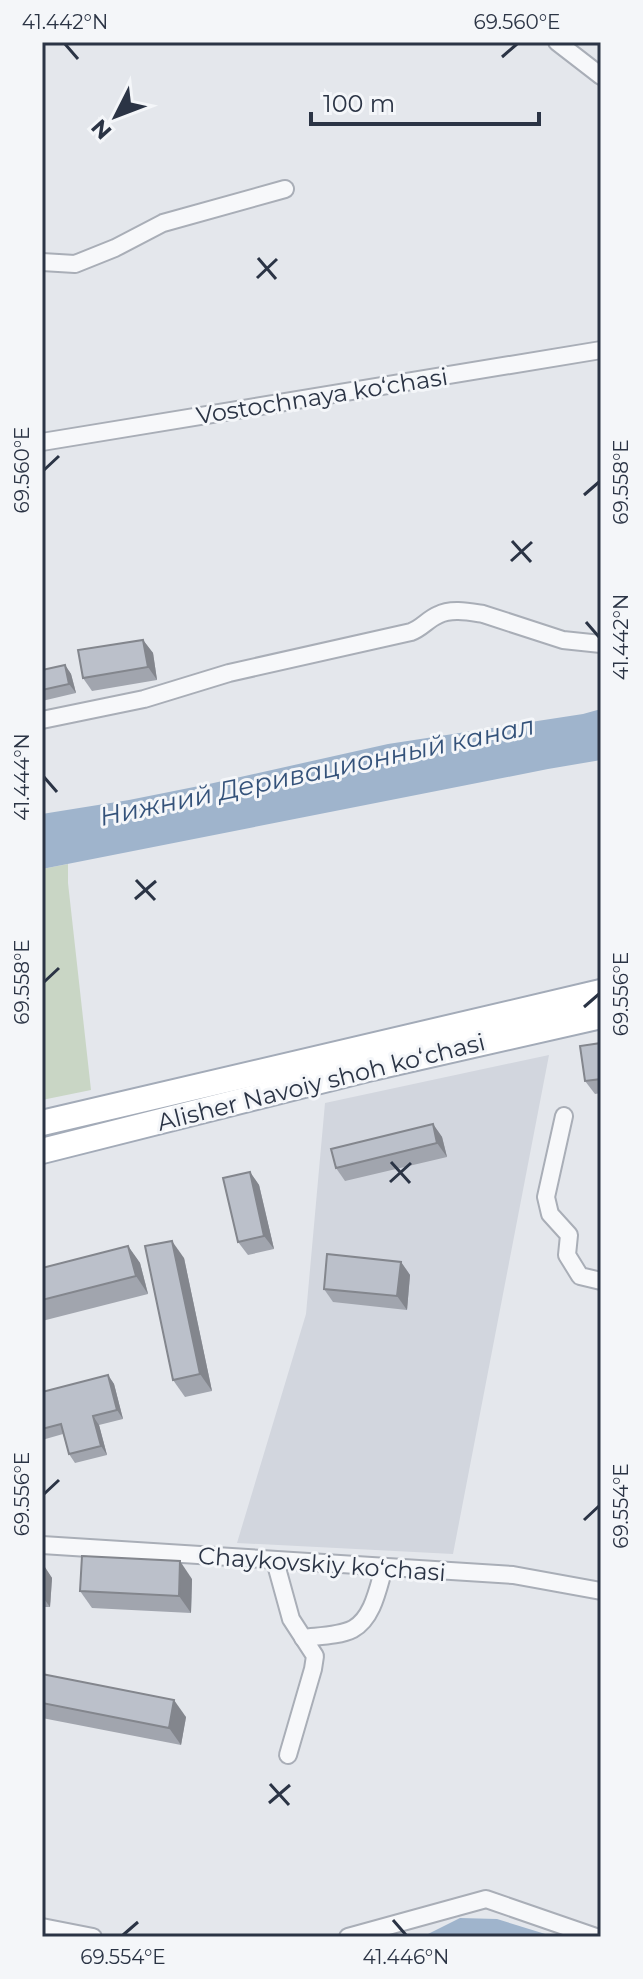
<svg xmlns="http://www.w3.org/2000/svg" width="643" height="1979" font-family="Montserrat,sans-serif">
<style>
.built{fill:#d2d6de}
.green{fill:#c9d6c5}
.water{fill:#9fb4cc}
.lines{fill:none;stroke-linecap:round;stroke-linejoin:round}
.minor-casing{stroke:#a9aeb7;stroke-width:20}
.primary-casing{stroke:#a3abb8;stroke-width:28}
.minor{stroke:#f7f8fa;stroke-width:16}
.primary{stroke:#fff;stroke-width:24}
.wall{fill:#a1a5ae}
.shaded-wall{fill:#83868d}
.building{fill:#bbc0ca;stroke:#83868d;stroke-width:2}
.ticks{fill:none;stroke:#2b3445;stroke-width:3}
.labels{text-anchor:middle;dominant-baseline:central;stroke-width:6;stroke-linejoin:round;paint-order:stroke}
.street-label{font-size:24px;fill:#2b3445;stroke:#f4f6f9}
.water-label{font-size:26px;font-style:italic;fill:#34527a;stroke:#f4f6f9}
.neatline{fill:none;stroke:#2b3445;stroke-width:3}
.ticks-label{font-size:20px;text-anchor:middle;fill:#2b3445}
</style>
<rect width="100%" height="100%" fill="#e4e7ec"/>
<polygon class="built" points="549,1055 453,1554 237,1543 306,1314 325,1103"/>
<polygon class="green" points="68,864 68,883 91,1090 42,1100 42,869"/>
<g class="water">
<polygon points="601,709 601,760 548,769 42,869 42,814 129,800 209,784 388,744 583,714"/>
<polygon points="460,1918 497,1919 555,1937 422,1937"/>
</g>
<g class="lines">
<defs>
<g id="minor">
<polyline points="557,42 601,76"/>
<polyline points="42,262 75,264 115,248 163,223 285,189"/>
<polyline points="42,442 601,350"/>
<path d="M 42,720 L 144,699 L 229,673 L 411,632 C 422,628 428,619 438,615 C 451,608 470,612 483,614 L 563,640 L 601,644"/>
<polyline points="564,1116 546,1197 550,1214 569,1235 567,1255 580,1276 601,1281"/>
<polyline points="42,1545 513,1575 601,1591"/>
<polyline points="275,1561 291,1619 315,1656 313,1669 288,1755"/>
<path d="M 303,1638 C 319,1636 339,1636 353,1629 C 373,1618 378,1588 384,1568"/>
<polyline points="42,1927 93,1937"/>
<polyline points="348,1937 486,1899 596,1937"/>
</g>
<g id="primary">
<polyline points="42,1123 601,992"/>
<polyline points="42,1151 372,1068 601,1016"/>
</g>
</defs>
<use href="#minor" class="minor-casing"/>
<use href="#primary" class="primary-casing"/>
<use href="#minor" class="minor"/>
<use href="#primary" class="primary"/>
</g>
<g class="wall">
<polygon points="143,640 153,653 157,680 92,691 83,678"/>
<polygon points="65,665 71,674 76,693 42,701 42,670"/>
<polygon points="601,1043 601,1093 595,1094 585,1081"/>
<polygon points="433,1124 442,1137 447,1157 345,1181 336,1168"/>
<polygon points="250,1172 259,1185 274,1249 248,1255 238,1242"/>
<polygon points="128,1246 140,1263 148,1294 42,1321 42,1268"/>
<polygon points="184,1258 212,1391 185,1397 173,1380"/>
<polygon points="401,1262 410,1275 407,1310 333,1302 324,1289"/>
<polygon points="108,1375 114,1384 123,1419 99,1425 107,1455 75,1463 69,1454 63,1434 42,1440 42,1392"/>
<polygon points="42,1564 52,1578 50,1607 42,1607"/>
<polygon points="192,1579 191,1613 92,1608 80,1591"/>
<polygon points="42,1674 186,1717 181,1745 42,1718"/>
</g>
<g class="shaded-wall">
<polygon points="143,640 153,653 157,680 148,667"/>
<polygon points="65,665 71,674 76,693 69,684"/>
<polygon points="433,1124 442,1137 447,1157 437,1143"/>
<polygon points="250,1172 259,1185 274,1249 264,1236"/>
<polygon points="172,1241 184,1258 212,1391 200,1374"/>
<polygon points="128,1246 140,1263 148,1294 136,1276"/>
<polygon points="401,1262 410,1275 407,1310 397,1296"/>
<polygon points="108,1375 114,1384 123,1419 117,1410"/>
<polygon points="93,1416 99,1425 107,1455 101,1446"/>
<polygon points="180,1561 192,1579 191,1613 179,1596"/>
<polygon points="43,1564 52,1578 50,1607 42,1596"/>
<polygon points="174,1700 186,1717 181,1745 169,1728"/>
</g>
<g class="building">
<polygon points="143,640 148,667 83,678 78,650"/>
<polygon points="65,665 69,684 42,690 42,670"/>
<polygon points="601,1043 601,1079 585,1081 580,1046"/>
<polygon points="433,1124 437,1143 336,1168 331,1149"/>
<polygon points="250,1172 264,1236 238,1242 223,1178"/>
<polygon points="172,1241 200,1374 173,1380 145,1246"/>
<polygon points="128,1246 136,1276 42,1300 42,1268"/>
<polygon points="327,1254 401,1262 397,1296 324,1289"/>
<polygon points="108,1375 117,1410 93,1416 101,1446 69,1454 61,1424 42,1429 42,1392"/>
<polygon points="82,1556 180,1561 179,1596 80,1591"/>
<polygon points="42,1674 174,1700 169,1728 42,1703"/>
</g>
<path class="ticks" d="M 65,44 L 78,59M 502,57 L 517,44M 258,258 L 276,279M 257,278 L 277,259M 44,470 L 59,456M 584,495 L 599,482M 512,541 L 531,562M 511,561 L 532,542M 586,622 L 599,637M 44,777 L 57,792M 136,880 L 155,900M 135,899 L 156,881M 44,982 L 59,968M 584,1007 L 599,994M 391,1162 L 410,1183M 390,1182 L 411,1163M 44,1494 L 59,1480M 584,1520 L 599,1506M 270,1784 L 289,1805M 269,1803 L 290,1785M 393,1920 L 406,1935M 123,1935 L 138,1922"/>
<g class="labels">
<g class="street-label">
<text transform="translate(322 396) rotate(-9)">Vostochnaya ko‘chasi</text>
<text transform="translate(321 1082) rotate(-14)">Alisher Navoiy shoh koʻchasi</text>
<text transform="translate(322 1564) rotate(4)">Chaykovskiy ko‘chasi</text>
</g>
<g class="water-label">
<text transform="translate(317 771) rotate(-12)">Нижний Деривационный канал</text>
</g>
</g>
<rect width="643" height="1979" fill="none" stroke="#f4f6f9" stroke-width="88"/>
<g transform="translate(116 116) rotate(228)" stroke="#f4f6f9" stroke-width="6" paint-order="stroke">
<path d="M0-6L14 30L0 20L-14 30Z" fill="#2b3445"/>
<text y="-12" font-size="22" font-weight="bold" text-anchor="middle" fill="#2b3445">N</text>
</g>
<path d="M311 112v12h228v-12" fill="none" stroke="#2b3445" stroke-width="4"/>
<text x="323" y="112" font-size="24" fill="#2b3445" stroke="#f4f6f9" stroke-width="6" paint-order="stroke">100 m</text>
<rect x="44" y="44" width="555" height="1891" class="neatline"/>
<g class="ticks-label">
<text x="65" y="29">41.442°N</text>
<text x="517" y="29">69.560°E</text>
<text transform="translate(22 470) rotate(-90)" y="7">69.560°E</text>
<text transform="translate(621 482) rotate(-90)" y="7">69.558°E</text>
<text transform="translate(621 637) rotate(-90)" y="7">41.442°N</text>
<text transform="translate(22 777) rotate(-90)" y="7">41.444°N</text>
<text transform="translate(22 982) rotate(-90)" y="7">69.558°E</text>
<text transform="translate(621 994) rotate(-90)" y="7">69.556°E</text>
<text transform="translate(22 1494) rotate(-90)" y="7">69.556°E</text>
<text transform="translate(621 1506) rotate(-90)" y="7">69.554°E</text>
<text x="123" y="1964">69.554°E</text>
<text x="406" y="1964">41.446°N</text>
</g>
</svg>
